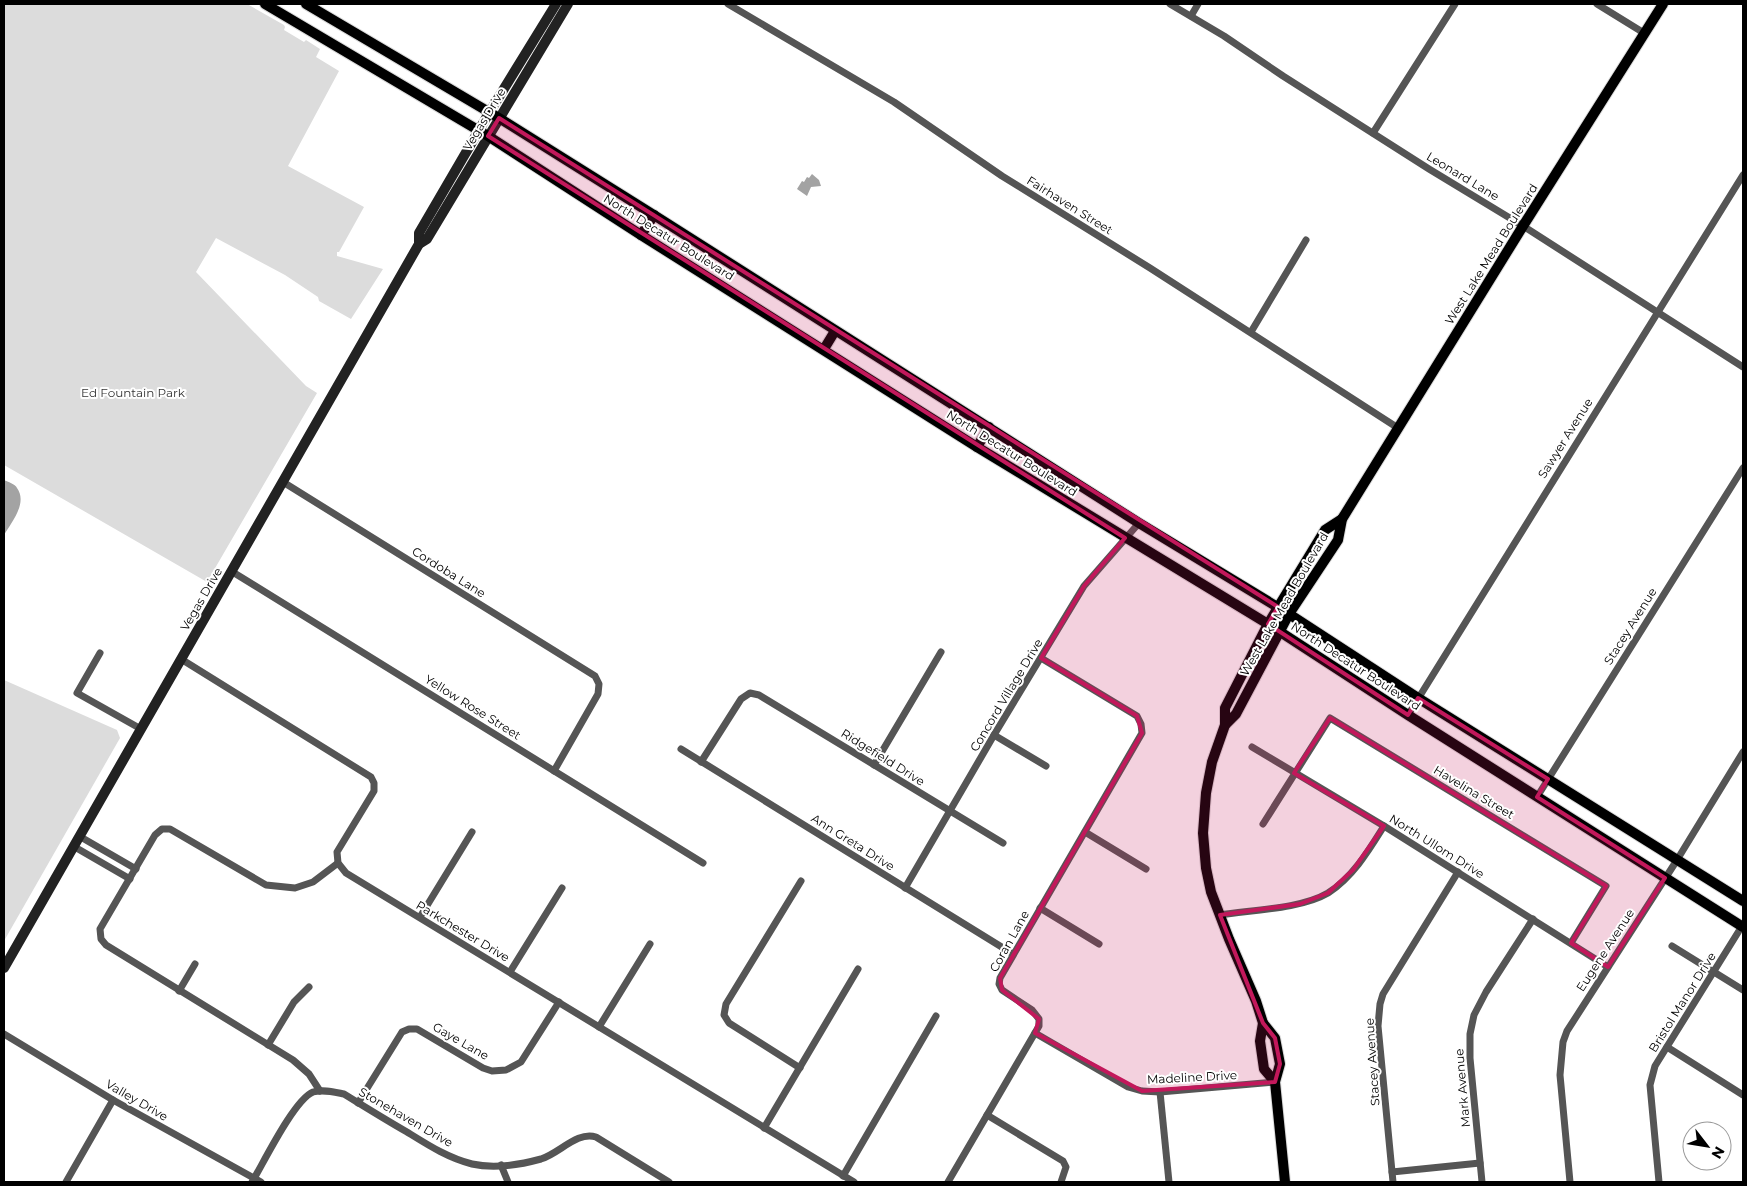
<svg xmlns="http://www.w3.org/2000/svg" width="1747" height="1186" font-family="Montserrat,sans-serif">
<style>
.green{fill:#dcdcdc}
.water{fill:#a3a3a3}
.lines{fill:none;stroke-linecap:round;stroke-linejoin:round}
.primary-casing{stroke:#dbdbdb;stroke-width:12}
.minor{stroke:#555;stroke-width:7}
.secondary{stroke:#222;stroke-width:10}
.primary{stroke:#000;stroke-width:10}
.marked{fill:#c2185b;fill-opacity:0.2;stroke:#c2185b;stroke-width:4;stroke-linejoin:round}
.labels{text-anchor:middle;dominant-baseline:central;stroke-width:4;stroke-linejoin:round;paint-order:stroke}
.street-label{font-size:12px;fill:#000;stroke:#fff}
.park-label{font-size:12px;fill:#333;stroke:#fff}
</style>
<rect width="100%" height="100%" fill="#fff"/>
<g class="green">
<polygon points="4,4 247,4 284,25 285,27 284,30 304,42 306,40 320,49 316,57 339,71 288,166 364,207 339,252 337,252 337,256 383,269 351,319 319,301 318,297 285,275 216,238 196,272 306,386 317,393 207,582 4,465"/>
<polygon points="4,680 117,730 120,738 4,941"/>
</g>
<g class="water">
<polygon points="812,174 819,180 821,186 811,187 807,196 797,189 802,181 804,182 807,177 809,178"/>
<path d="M 4,480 C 8,482 15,484 17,488 C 28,503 11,523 4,535 Z"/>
</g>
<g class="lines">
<defs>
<g id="primary">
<polyline points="265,4 488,136 641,235 977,447 1268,624 1408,715 1743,927"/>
<polyline points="306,4 499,118 657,217 1139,523 1289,614 1418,698 1743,901"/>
<polyline points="641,235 654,215"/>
<polyline points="824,349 835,331"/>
<polyline points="977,447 989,427"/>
<polyline points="1225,725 1236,714 1289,614 1338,540 1342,519 1523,226 1663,4"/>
<polyline points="1263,1023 1260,1041 1264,1069 1275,1082"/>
<polyline points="1285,1182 1275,1082 1280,1064 1275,1038 1263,1023 1256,1001 1229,939 1211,892 1206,868 1203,833 1206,793 1212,762 1225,725 1225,708 1268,624 1325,530 1342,519"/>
</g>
</defs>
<use href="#primary" class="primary-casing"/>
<g class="minor">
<polyline points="728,4 894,102 1002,176 1150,268 1398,428"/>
<polyline points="1170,4 1224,36 1283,76 1429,169 1523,226 1743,367"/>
<polyline points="1597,4 1644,33"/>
<polyline points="1191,16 1198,4"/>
<polyline points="1373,133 1455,4"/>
<polyline points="1251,332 1306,240"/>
<polyline points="283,482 595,676 599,684 598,694 554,771"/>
<polyline points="231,571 703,863"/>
<polyline points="100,653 77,693 141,729"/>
<polyline points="181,659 371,777 374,783 374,791 337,852 338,863 346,873 854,1182"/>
<polyline points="1408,715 1743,175"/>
<polyline points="994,735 1046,766"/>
<polyline points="1252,747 1384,826 1608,967"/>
<polyline points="681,749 1013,954"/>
<polyline points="701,762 741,699 750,693 759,695 1003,843"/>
<polyline points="874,765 941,652"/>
<polyline points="1537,797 1743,468"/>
<polyline points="1263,824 1330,718 1606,886 1571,943"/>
<polyline points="1085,832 1146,869"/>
<polyline points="79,836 136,869"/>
<polyline points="73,846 130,879"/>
<polyline points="905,888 994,735 1084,586 1139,523"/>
<polyline points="1040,908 1099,944"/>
<path d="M 1220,915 C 1251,910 1301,909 1328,893 C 1353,877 1369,850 1384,826"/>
<polyline points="420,917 472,832"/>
<polyline points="1672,946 1743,990"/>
<polyline points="510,972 562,888"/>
<polyline points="179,991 195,964"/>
<polyline points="599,1027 650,944"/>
<polyline points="1035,1033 1128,1087 1142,1091 1160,1092 1275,1082"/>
<polyline points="4,1034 113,1100 261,1182"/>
<polyline points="268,1045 294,1002 309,987"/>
<polyline points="1667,1047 1743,1095"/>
<polyline points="800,1068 729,1023 724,1015 726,1004 801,881"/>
<polyline points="320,1091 309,1074 293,1060 106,945 101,939 100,929 155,835 162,829 170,829 266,885 295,888 313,882 338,863"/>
<polyline points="1160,1092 1169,1182"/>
<polyline points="358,1103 402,1032 409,1029 417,1029 483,1068 492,1071 506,1070 521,1062 559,1002"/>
<polyline points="987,1115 1063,1161 1066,1167 1061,1182"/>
<polyline points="764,1128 858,969"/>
<polyline points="501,1165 508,1182"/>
<polyline points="1392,1172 1480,1163"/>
<polyline points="843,1176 936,1016"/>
<polyline points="66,1182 113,1100"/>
<path d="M 252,1182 C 264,1162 294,1100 313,1092 C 323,1089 334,1092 344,1094 C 365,1107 386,1120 407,1132 C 428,1145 448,1158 472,1164 C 494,1169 519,1165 541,1159 C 560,1153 577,1131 596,1137 L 669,1182"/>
<polyline points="948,1182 1039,1026 1039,1019 1032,1010 1002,990 999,984 1000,978 1142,733 1141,724 1137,716 1041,658"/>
<polyline points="1393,1182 1378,1026 1380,1004 1383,994 1458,872"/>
<polyline points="1482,1182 1470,1058 1470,1034 1474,1015 1486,992 1533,919"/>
<polyline points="1570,1182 1560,1075 1563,1042 1567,1031 1677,860 1743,752"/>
<polyline points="1659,1182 1650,1085 1655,1066 1742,926"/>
</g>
<g class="secondary">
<polyline points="419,244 419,233 489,113 556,4"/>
<polyline points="4,968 419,244 427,239 568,4"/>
</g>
<use href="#primary" class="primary"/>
</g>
<path class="marked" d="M 499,118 L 1278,607 L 1268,624 L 1408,715 L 1418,698 L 1548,779 L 1537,797 L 1665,878 L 1608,967 L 1571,943 L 1606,886 L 1330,718 L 1294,773 L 1384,826 L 1353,870 L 1328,893 L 1300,904 L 1220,915 L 1263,1023 L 1275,1038 L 1280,1064 L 1275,1082 L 1142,1091 L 1035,1033 L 1039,1019 L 1002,990 L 1000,978 L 1142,733 L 1137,716 L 1041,658 L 1084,586 L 1125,538 L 488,136 Z"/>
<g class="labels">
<g class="street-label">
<text transform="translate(484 119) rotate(-59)">Vegas Drive</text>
<text transform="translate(1463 176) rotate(31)">Leonard Lane</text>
<text transform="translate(1070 205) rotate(32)">Fairhaven Street</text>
<text transform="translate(669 237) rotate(32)">North Decatur Boulevard</text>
<text transform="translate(1491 254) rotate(-58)">West Lake Mead Boulevard</text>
<text transform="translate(1565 438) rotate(-58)">Sawyer Avenue</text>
<text transform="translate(1012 453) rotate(32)">North Decatur Boulevard</text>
<text transform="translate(449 572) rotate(32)">Cordoba Lane</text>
<text transform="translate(201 599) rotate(-60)">Vegas Drive</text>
<text transform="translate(1284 604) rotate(-60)">West Lake Mead Boulevard</text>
<text transform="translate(1630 626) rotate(-58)">Stacey Avenue</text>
<text transform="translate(1356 666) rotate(33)">North Decatur Boulevard</text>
<text transform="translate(1006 695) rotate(-59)">Concord Village Drive</text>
<text transform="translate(473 707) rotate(32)">Yellow Rose Street</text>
<text transform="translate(883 757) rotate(32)">Ridgefield Drive</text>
<text transform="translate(1474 792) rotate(31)">Havelina Street</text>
<text transform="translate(853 842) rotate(32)">Ann Greta Drive</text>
<text transform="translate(1437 846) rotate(32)">North Ullom Drive</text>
<text transform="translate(463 931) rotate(31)">Parkchester Drive</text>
<text transform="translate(1009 941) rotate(-61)">Coran Lane</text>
<text transform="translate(1605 950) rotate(-57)">Eugene Avenue</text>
<text transform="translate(1682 1002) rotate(-58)">Bristol Manor Drive</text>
<text transform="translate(461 1041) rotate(30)">Gaye Lane</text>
<text transform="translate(1372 1062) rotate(-94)">Stacey Avenue</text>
<text transform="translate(1192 1077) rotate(-3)">Madeline Drive</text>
<text transform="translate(1462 1088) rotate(-95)">Mark Avenue</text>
<text transform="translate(137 1100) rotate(30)">Valley Drive</text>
<text transform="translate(406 1117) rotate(30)">Stonehaven Drive</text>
</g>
<g class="park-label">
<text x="133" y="392">Ed Fountain Park</text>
</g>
</g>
<rect width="1747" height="1186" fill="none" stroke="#000000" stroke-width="10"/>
<g transform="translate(1707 1146) rotate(121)"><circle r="24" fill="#ffffff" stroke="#999999"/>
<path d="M0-4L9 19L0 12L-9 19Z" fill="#000000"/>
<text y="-8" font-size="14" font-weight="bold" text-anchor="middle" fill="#000000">N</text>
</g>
</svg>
